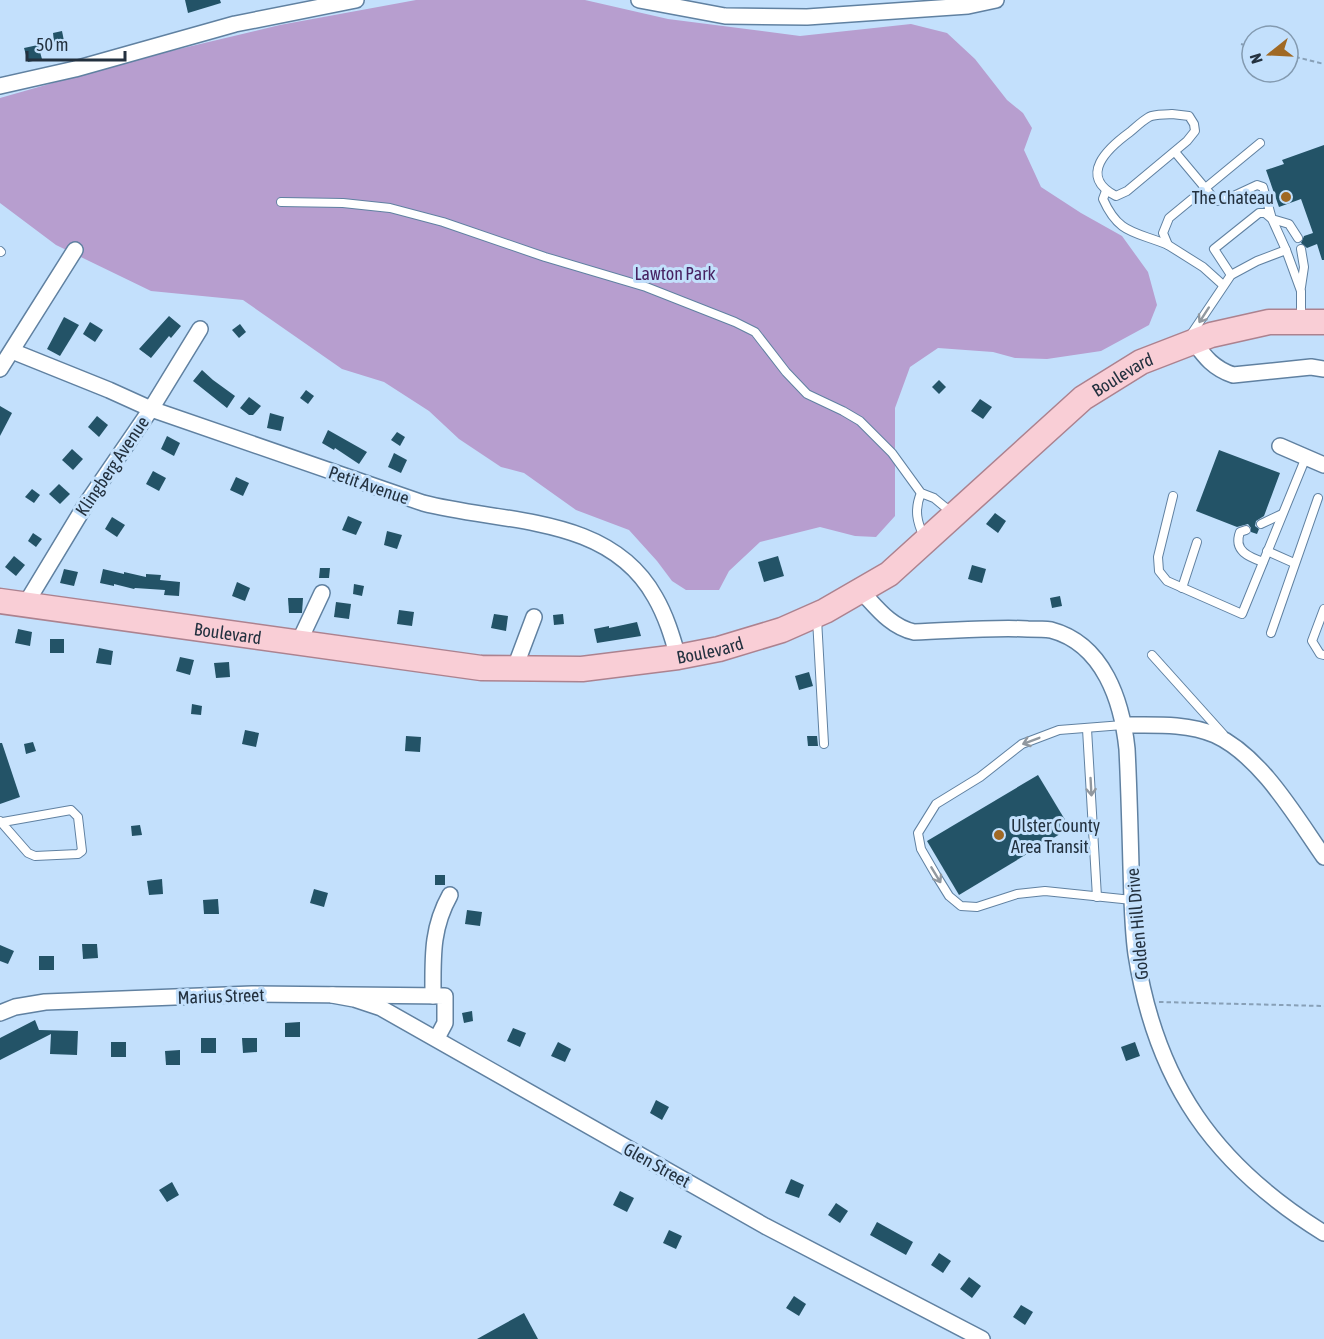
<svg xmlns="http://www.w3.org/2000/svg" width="1324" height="1339" font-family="'Asap Condensed',sans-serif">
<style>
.green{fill:#b79ecf}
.building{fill:#235367}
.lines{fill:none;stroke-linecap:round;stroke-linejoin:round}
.service-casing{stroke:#6081a1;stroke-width:10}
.minor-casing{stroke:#6081a1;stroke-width:18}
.primary-casing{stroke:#ac828f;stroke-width:27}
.path{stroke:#88a0b7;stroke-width:2;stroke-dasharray:4.5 3;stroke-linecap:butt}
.service{stroke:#fff;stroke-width:8}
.minor{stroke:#fff;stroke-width:15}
.primary{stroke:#f9ced6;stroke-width:24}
.oneway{stroke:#91989f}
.poi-dot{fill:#a06924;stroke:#c3e0fc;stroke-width:2}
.labels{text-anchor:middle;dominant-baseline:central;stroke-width:6;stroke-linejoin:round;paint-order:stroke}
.poi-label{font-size:18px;fill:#23313f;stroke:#c3e0fc;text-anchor:end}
.park-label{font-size:18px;fill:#472262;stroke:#c3e0fc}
.street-label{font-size:18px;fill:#23313f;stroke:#c3e0fc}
</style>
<rect width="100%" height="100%" fill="#c3e0fc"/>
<polygon class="green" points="416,0 585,0 668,19 800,36 911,24 947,33 975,59 1007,100 1023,113 1032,128 1024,150 1041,187 1081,213 1122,236 1148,272 1157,305 1149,325 1101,351 1047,359 1015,358 993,352 938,348 910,367 895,408 895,516 876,537 855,536 820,527 760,542 729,571 719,590 686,590 672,581 657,561 629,530 576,510 524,473 501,467 459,439 429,411 384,382 342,369 243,300 151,291 56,245 0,203 0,98 137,59 280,25"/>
<g class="building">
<polygon points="185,0 220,0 221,3 188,13"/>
<polygon points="62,31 64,41 54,42 53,33"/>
<polygon points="38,45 42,59 28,62 24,48"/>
<polygon points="1324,145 1324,260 1322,260 1317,244 1307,248 1301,243 1304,236 1313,233 1301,199 1279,207 1266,170 1284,164 1282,160"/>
<polygon points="169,316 181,326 171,338 169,336 151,358 139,349"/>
<polygon points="64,317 79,325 60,356 47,349"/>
<polygon points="90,322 103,330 95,342 83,334"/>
<polygon points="240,324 246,332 239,338 232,330"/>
<polygon points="202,370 213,380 235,396 227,408 193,381"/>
<polygon points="939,380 946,387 939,394 932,387"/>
<polygon points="306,390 314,396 308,404 300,398"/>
<polygon points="249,397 261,406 253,415 249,415 240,408"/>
<polygon points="980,399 992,407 983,419 971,411"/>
<polygon points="0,406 12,413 0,436"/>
<polygon points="270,413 284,417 281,431 267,428"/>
<polygon points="97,416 108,425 99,437 88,427"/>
<polygon points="328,430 367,452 359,464 335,448 334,450 322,443"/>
<polygon points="397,432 405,437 400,446 391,440"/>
<polygon points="167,436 180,443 174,456 161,449"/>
<polygon points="72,449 83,459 73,470 62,460"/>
<polygon points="1219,450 1280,473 1264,516 1256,521 1255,526 1259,529 1257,534 1251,532 1251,528 1248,524 1237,527 1196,511"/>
<polygon points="394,453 407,460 401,473 388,467"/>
<polygon points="153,471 166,478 159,491 146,484"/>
<polygon points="236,477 249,483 243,496 230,490"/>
<polygon points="59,484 70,494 60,504 49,494"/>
<polygon points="32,489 40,495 34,503 25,497"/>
<polygon points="995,513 1006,521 998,533 986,524"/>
<polygon points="348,516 362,522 356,535 342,530"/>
<polygon points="112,517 125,525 117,537 105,529"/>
<polygon points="387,531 402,535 397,549 384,545"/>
<polygon points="33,533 42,539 36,547 28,541"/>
<polygon points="14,556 25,565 16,576 5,567"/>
<polygon points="778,556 784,576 764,582 758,562"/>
<polygon points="972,565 986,569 982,583 968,579"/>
<polygon points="320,568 330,568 329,578 319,578"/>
<polygon points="64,569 78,572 74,586 60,583"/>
<polygon points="103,569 124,574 124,572 146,577 146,574 161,575 160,580 180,582 179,596 164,595 165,590 135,588 134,589 114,584 114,586 100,583"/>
<polygon points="237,582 250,588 245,601 232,596"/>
<polygon points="354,584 364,586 362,596 353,594"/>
<polygon points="1060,596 1062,606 1052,608 1050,598"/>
<polygon points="288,598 303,598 302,613 289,613"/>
<polygon points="336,602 351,604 349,619 334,617"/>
<polygon points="399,610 414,612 412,626 397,624"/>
<polygon points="494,614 508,616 506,631 491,628"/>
<polygon points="563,614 564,624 554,625 553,615"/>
<polygon points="637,622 641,636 597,643 594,629 609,626 609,628"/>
<polygon points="18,629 32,632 30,646 15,643"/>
<rect x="50" y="639" width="14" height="14"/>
<polygon points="99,648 113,651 111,665 96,663"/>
<polygon points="180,657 194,660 190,675 176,671"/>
<polygon points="229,662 230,677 216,678 214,663"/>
<polygon points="809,672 813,686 799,690 795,676"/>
<polygon points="192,704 202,706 201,715 191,714"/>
<polygon points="245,730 259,733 256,747 242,744"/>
<polygon points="406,736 421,737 420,752 405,751"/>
<polygon points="807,736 817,736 818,746 808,746"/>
<polygon points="33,742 36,751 26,754 24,744"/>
<polygon points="0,743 2,743 20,797 0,804"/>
<polygon points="1038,775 1070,828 959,895 927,841"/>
<polygon points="140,825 142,835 132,836 131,826"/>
<rect x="435" y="875" width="10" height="10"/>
<polygon points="162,879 163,894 149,895 147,881"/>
<polygon points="314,889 328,893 324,907 310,903"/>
<polygon points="218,899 219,914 204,914 203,900"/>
<polygon points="467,910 482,912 480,926 465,924"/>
<polygon points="82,944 97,944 98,958 83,959"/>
<polygon points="0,945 14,951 8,964 0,961"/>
<rect x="39" y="956" width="15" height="14"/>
<polygon points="472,1011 473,1021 464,1023 462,1013"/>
<polygon points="35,1020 39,1030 78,1031 77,1055 50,1054 51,1034 0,1060 0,1038"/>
<polygon points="300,1022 300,1037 285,1037 285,1023"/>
<polygon points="513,1028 526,1033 520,1047 507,1041"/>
<rect x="201" y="1038" width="15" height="15"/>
<polygon points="242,1038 257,1038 257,1052 243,1053"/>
<rect x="111" y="1042" width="15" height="15"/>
<polygon points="558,1042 571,1049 565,1062 551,1056"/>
<polygon points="1135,1042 1140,1056 1126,1061 1121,1047"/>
<polygon points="180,1050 180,1065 166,1065 165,1051"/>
<polygon points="656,1100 669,1107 662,1120 650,1113"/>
<polygon points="791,1179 804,1185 799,1198 785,1193"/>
<polygon points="172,1182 179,1195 167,1202 159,1190"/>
<polygon points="620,1191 634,1198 627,1212 613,1205"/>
<polygon points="836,1203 848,1211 840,1223 828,1215"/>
<polygon points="877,1222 913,1242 906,1255 870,1235"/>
<polygon points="669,1230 682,1236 676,1249 663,1243"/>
<polygon points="939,1253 951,1261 943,1273 931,1265"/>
<polygon points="969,1277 981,1286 972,1298 960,1289"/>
<polygon points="794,1296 806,1304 799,1316 786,1308"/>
<polygon points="1021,1305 1033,1312 1025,1325 1013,1317"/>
<polygon points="524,1313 538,1339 477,1339"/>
</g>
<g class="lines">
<defs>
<g id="service">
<path d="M 1172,114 L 1189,116 L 1194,124 L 1195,131 L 1187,141 L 1127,191 L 1116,196 C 1077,176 1108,148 1130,132 C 1136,127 1142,121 1149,117 C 1155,114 1165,115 1172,114 Z"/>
<polyline points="1175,152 1216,201 1227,199 1257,185 1263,187 1272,219 1289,224 1298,238"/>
<path d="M 1106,191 L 1103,199 C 1119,235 1135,231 1168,245"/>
<polyline points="281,202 343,203 390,208 443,222 545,257 646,287 735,322 755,332 786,372 807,394 843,411 860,421 892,453 921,493 934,498 951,512"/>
<polyline points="1301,249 1304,267 1301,287"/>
<polyline points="0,251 1,252"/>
<polyline points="1231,275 1214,249 1259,213 1265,213 1272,219 1286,250"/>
<polyline points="1223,285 1203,267 1168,245 1163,233 1169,218 1260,143"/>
<polyline points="1190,336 1231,275 1257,261 1286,250 1301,291 1301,320"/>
<path d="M 921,493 C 914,510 917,522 924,537"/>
<polyline points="1173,496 1158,557 1159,571 1167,581 1242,614 1306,457"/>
<polyline points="1261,524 1282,514"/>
<path d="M 1246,530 L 1240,532 C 1233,551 1249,557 1263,562"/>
<polyline points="1267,551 1294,563"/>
<polyline points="1182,588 1197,542"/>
<polyline points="1324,609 1312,641 1320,654 1324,655"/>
<polyline points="817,619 824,744"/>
<polyline points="1271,633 1318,498"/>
<polyline points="1152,655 1223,734"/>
<polyline points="1123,725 1059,730 1022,744 980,777 936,804 918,833 921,849 936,875 949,896 961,906 977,907 1017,894 1045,891 1132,900"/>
<polyline points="1087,729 1097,897"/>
<polyline points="0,821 28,853 35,856 78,854 82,851 78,817 71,810 3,822"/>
</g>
<g id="minor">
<polyline points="639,0 725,16 807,17 968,6 996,0"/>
<polyline points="0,86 75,69 235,24 356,0"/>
<path d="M 1193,341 C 1205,357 1213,368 1233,375 L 1311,367 L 1324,369"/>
<path d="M 12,351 L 109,390 L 151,409 L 423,503 C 503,524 609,514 655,597 C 666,616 672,636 678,657"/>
<polyline points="0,369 75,250"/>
<polyline points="1280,446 1324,465"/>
<path d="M 862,592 C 877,608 891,627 914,632 C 952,631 990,627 1028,629 C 1035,629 1044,629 1051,630 C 1104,644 1122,702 1127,749 C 1129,789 1130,828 1131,867 C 1132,896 1132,925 1136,954 C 1156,1082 1214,1165 1324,1233"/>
<polyline points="25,605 86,504 151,409 200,329"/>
<polyline points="298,644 322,593"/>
<polyline points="514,670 534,617"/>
<path d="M 1125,725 C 1154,725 1188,723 1215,735 C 1261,756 1296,817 1324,857"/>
<polyline points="332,995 354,999 381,1008 765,1226 982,1339"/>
<path d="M 433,996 C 433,958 431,929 450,895"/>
<polyline points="0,1013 15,1007 45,1002 252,994 445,996 445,1023 437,1038"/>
</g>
<g id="primary">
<path id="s1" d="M 0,601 L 481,668 L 582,669 L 678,657 L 719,649 L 782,630 L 825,611 L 889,574 L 1083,398 L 1141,362 L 1211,335 L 1269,322 L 1324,322"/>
</g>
</defs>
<use href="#service" class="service-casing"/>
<use href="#minor" class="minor-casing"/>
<use href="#primary" class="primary-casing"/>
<g class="path">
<polyline points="1241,44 1252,47"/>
<polyline points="1288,55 1324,64"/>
<polyline points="1159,1002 1324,1006"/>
</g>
<use href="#service" class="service"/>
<use href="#minor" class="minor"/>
<use href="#primary" class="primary"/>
</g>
<defs><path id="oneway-shaft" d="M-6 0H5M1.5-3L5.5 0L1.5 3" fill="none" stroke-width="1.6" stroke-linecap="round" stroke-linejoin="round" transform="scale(1.5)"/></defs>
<g class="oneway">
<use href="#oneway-shaft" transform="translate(1204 315) rotate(123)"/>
<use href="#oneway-shaft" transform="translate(1031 741) rotate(159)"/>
<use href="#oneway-shaft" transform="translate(1091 787) rotate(87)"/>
<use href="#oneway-shaft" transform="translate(936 875) rotate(59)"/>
</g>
<g class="poi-dot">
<circle cx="1286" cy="197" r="6"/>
<circle cx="999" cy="835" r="6"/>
</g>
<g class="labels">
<g class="poi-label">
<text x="1274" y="197">The Chateau</text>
<text x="1011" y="825" text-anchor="start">Ulster County<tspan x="1011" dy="21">Area Transit</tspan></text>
</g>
<g class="park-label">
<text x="675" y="273">Lawton Park</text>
</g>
<g class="street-label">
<text stroke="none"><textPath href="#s1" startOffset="1220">Boulevard</textPath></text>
<text transform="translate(112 466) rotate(-56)">Klingberg Avenue</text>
<text transform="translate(369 485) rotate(19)">Petit Avenue</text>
<text stroke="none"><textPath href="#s1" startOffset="230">Boulevard</textPath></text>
<text stroke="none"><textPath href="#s1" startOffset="716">Boulevard</textPath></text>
<text transform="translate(1137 924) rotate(-95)">Golden Hill Drive</text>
<text transform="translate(221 996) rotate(-2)">Marius Street</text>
<text transform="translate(657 1165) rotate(29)">Glen Street</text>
</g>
</g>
<g transform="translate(1270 54) rotate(252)"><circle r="28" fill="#c3e0fc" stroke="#839ab0" stroke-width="1.5"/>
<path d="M0-4.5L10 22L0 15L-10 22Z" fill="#a06924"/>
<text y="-9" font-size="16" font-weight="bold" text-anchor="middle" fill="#23313f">N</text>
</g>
<path d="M27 51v9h98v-9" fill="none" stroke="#23313f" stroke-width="3"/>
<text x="36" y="51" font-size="18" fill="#23313f" stroke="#c3e0fc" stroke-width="4.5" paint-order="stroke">50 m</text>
</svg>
